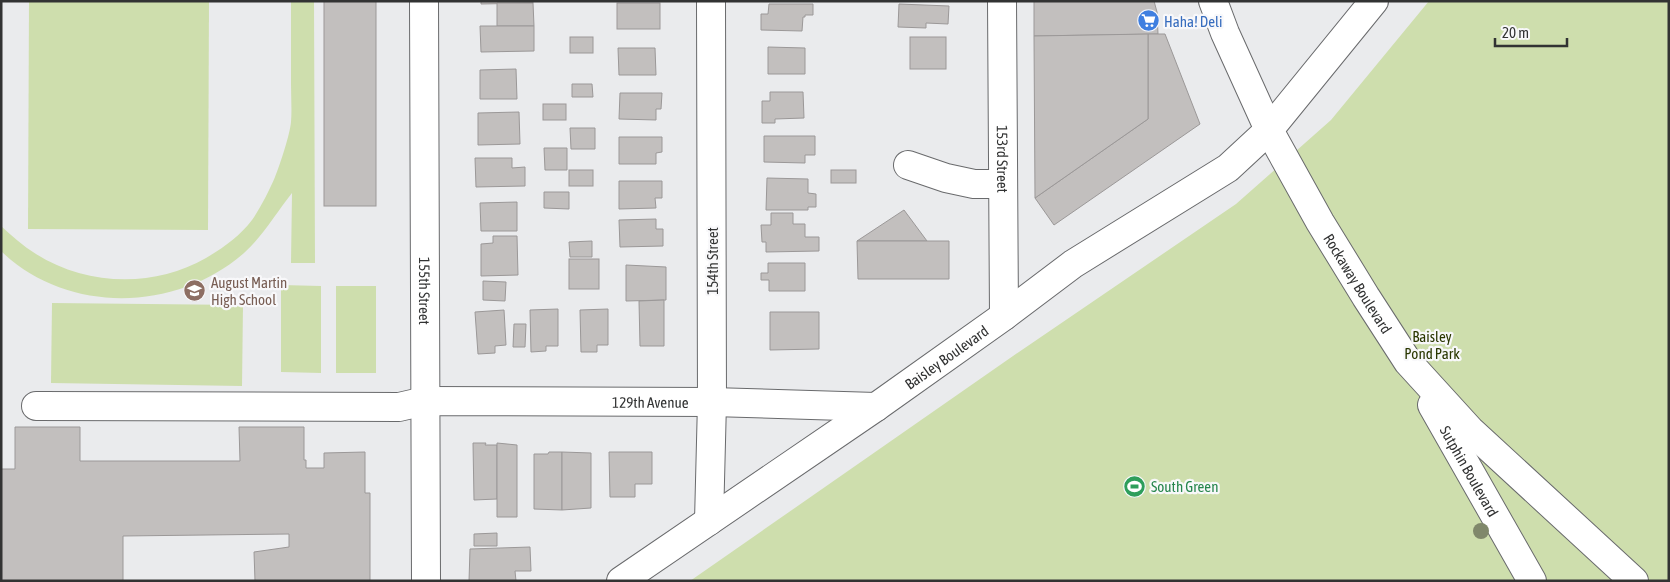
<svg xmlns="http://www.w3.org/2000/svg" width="1670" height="582" font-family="'Asap Condensed',sans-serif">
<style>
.green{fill:#cedead}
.building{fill:#c2bfbe;stroke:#9b9898}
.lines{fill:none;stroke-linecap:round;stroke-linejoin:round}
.minor-casing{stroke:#696a6c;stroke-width:30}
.major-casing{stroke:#696a6c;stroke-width:30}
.minor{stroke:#fff;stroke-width:28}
.major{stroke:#fff;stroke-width:28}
.tree{fill:#80886b}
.labels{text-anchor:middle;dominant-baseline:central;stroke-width:4.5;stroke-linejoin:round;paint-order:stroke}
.shop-label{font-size:15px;fill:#366cbe;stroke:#f8f8fa;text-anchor:start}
.street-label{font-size:15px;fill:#323333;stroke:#f8f8fa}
.education-label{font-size:15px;fill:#785e54;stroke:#f8f8fa;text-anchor:start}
.park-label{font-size:15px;fill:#2a3700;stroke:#f8f8fa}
.leisure-label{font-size:15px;fill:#27864d;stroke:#f8f8fa;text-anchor:start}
</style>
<rect width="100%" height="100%" fill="#eaebed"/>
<g class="green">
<polygon points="29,1 209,1 208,230 28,229"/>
<path d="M 291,1 L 314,1 L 315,263 L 291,263 L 292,193 C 276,213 263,236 244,253 C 177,312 67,315 1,251 L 1,226 C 12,236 23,246 36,254 C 87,286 154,288 206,258 C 223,248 240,236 252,220 C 260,209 270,189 275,177 C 280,165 290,134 291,122 C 292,110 291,97 291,84 C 291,57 291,29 291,1 Z"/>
<polygon points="1429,1 1669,1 1669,581 690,581 1013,356 1236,204 1331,120"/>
<polygon points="281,285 321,286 321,373 281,372"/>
<rect x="336" y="286" width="40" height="87"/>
<polygon points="52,303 243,305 242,386 51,383"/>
</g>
<g class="building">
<rect x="324" y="1" width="52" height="205"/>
<polygon points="481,1 533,1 533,3 481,4"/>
<polygon points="1034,1 1154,1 1157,12 1158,34 1034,36"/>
<polygon points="497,3 533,3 534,26 497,26"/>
<rect x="617" y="3" width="43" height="26"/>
<polygon points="769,4 813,4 813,15 805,15 805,17 803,17 802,31 761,30 761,14 768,14"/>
<polygon points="899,4 949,6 948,24 926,23 926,28 898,27"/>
<polygon points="480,26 534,26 534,51 481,52"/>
<polygon points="1148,34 1165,34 1200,124 1054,225 1035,198 1148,119"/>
<polygon points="1148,34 1148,119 1035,198 1034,36"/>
<rect x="570" y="37" width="23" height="16"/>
<rect x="910" y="37" width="36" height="32"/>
<polygon points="768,47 805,48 805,74 768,74"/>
<polygon points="618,48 655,48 656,75 619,75"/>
<polygon points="516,69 517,99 480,99 480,70"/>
<polygon points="572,84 592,84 593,97 572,97"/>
<polygon points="770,92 803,92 804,118 775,119 775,123 762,123 762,101 770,101"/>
<polygon points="620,93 662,93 661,109 656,109 656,120 619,119"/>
<rect x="543" y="104" width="23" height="16"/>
<polygon points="519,112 520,144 478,145 478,113"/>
<polygon points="570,128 595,128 595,149 571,149"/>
<polygon points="764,136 815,136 815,155 805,155 805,163 764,162"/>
<polygon points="619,137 662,137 662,152 656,153 656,164 619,164"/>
<polygon points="544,148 567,148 567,170 545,170"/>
<polygon points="475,158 512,158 512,168 525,167 525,186 476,187"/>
<rect x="569" y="170" width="24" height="16"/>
<rect x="831" y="170" width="25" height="13"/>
<polygon points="767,178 808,179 808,193 816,194 816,207 808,207 808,210 766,210"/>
<polygon points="619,181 662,181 662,198 655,198 656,208 619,209"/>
<polygon points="544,192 569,192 569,209 544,208"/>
<polygon points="517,202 517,231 481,231 480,203"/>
<polygon points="904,210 927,241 857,241"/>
<polygon points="771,213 793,213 793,224 805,224 805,237 819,237 819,251 766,252 766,242 762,242 761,225 771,225"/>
<polygon points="656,219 656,229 663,229 663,246 620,247 619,220"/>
<polygon points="493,236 517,236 518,275 481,276 481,244 493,243"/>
<polygon points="592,241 592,257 570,257 569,242"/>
<polygon points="857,241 949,241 949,279 858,279"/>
<rect x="569" y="259" width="30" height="30"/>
<polygon points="768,263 805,263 805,291 769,291 769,280 761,280 761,273 768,273"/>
<polygon points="626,265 666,267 666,300 626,301"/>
<polygon points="483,281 506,282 505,301 483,300"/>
<polygon points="664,300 664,346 640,346 639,301"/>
<polygon points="558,309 558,346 546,346 546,351 531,352 530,310"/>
<polygon points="608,309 608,345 597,345 597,352 581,352 580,310"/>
<polygon points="504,310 506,345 495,346 495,353 478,354 475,312"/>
<polygon points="770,312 819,312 819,349 770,350"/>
<polygon points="514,324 526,324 525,347 513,347"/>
<polygon points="15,427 80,427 80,461 240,461 239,427 304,427 304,460 306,460 306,468 324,468 324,453 365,452 365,493 370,493 370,581 255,581 254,552 289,547 289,534 123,536 123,581 1,581 1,469 15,469"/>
<polygon points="473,443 486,443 485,445 497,445 497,499 474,500"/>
<polygon points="497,443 517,445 517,517 497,517"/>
<polygon points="549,452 562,452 562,510 534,509 534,454 548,454"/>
<polygon points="562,452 591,453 591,508 562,510"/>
<polygon points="609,452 652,452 652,484 635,484 635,497 610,497"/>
<polygon points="497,533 497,546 474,546 474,534"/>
<polygon points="530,547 531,571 515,571 516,581 469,581 470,549"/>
</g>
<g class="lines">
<defs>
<g id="minor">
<path id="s1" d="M 424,1 L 426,581"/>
<path id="s2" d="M 1002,1 L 1004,316"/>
<polyline points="1269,130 1374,1"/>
<polyline points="908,165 946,178 974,184 1003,184"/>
<path id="s3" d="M 36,406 L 399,407 L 425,401 L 712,402 L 876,407"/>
<polyline points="709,521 712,402 711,1"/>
</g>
<g id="major">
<path id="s4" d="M 1213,1 L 1225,33 L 1269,130 L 1320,222 L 1366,297 L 1408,362 L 1470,430 L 1634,581"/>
<path id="s5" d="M 1432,405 L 1532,581"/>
<path id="s6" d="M 621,581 L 876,407 L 1004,316 L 1073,264 L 1228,168 L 1269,130"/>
</g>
</defs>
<use href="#minor" class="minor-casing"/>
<use href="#major" class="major-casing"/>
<use href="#minor" class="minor"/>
<use href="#major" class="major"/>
</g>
<circle class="tree" cx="1481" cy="531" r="8"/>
<defs>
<symbol id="supermarket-disc" viewBox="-11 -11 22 22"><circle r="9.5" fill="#3f7fe0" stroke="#f8f8fa"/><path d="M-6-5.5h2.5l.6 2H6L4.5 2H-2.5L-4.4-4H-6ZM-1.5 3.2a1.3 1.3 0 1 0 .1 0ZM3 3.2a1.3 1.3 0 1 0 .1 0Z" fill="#fff"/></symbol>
<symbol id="school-disc" viewBox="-11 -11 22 22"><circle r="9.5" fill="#8d6e63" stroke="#f8f8fa"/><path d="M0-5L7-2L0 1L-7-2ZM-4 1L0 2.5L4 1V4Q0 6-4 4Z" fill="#fff"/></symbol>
<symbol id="stadium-disc" viewBox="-11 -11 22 22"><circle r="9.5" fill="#2e9e5b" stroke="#f8f8fa"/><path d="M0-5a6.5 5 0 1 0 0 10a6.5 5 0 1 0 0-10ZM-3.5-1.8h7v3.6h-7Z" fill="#fff"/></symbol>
</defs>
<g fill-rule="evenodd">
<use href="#supermarket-disc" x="1136" y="8" width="25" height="25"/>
<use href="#school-disc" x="182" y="278" width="25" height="25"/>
<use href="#stadium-disc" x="1122" y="474" width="25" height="25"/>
</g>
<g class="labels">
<g class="shop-label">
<text x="1164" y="21">Haha! Deli</text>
</g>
<g class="street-label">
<text stroke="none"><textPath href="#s2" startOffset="158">153rd Street</textPath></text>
<text transform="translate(712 261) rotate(-90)">154th Street</text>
<text stroke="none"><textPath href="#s4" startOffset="318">Rockaway Boulevard</textPath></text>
<text stroke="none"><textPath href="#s1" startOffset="290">155th Street</textPath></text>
<text stroke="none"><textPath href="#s6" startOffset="395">Baisley Boulevard</textPath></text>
<text stroke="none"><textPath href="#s3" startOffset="615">129th Avenue</textPath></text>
<text stroke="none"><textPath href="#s5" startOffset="76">Sutphin Boulevard</textPath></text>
</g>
<g class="education-label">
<text x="211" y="282">August Martin<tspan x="211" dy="17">High School</tspan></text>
</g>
<g class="park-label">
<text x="1432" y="336">Baisley<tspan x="1432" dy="17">Pond Park</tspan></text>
</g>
<g class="leisure-label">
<text x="1151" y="486">South Green</text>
</g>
</g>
<rect width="1670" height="582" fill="none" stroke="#323333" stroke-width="5"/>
<path d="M1495 38v8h72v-8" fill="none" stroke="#323333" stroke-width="2.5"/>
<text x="1502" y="38" font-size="15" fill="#323333" stroke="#f8f8fa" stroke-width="4" paint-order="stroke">20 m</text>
</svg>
